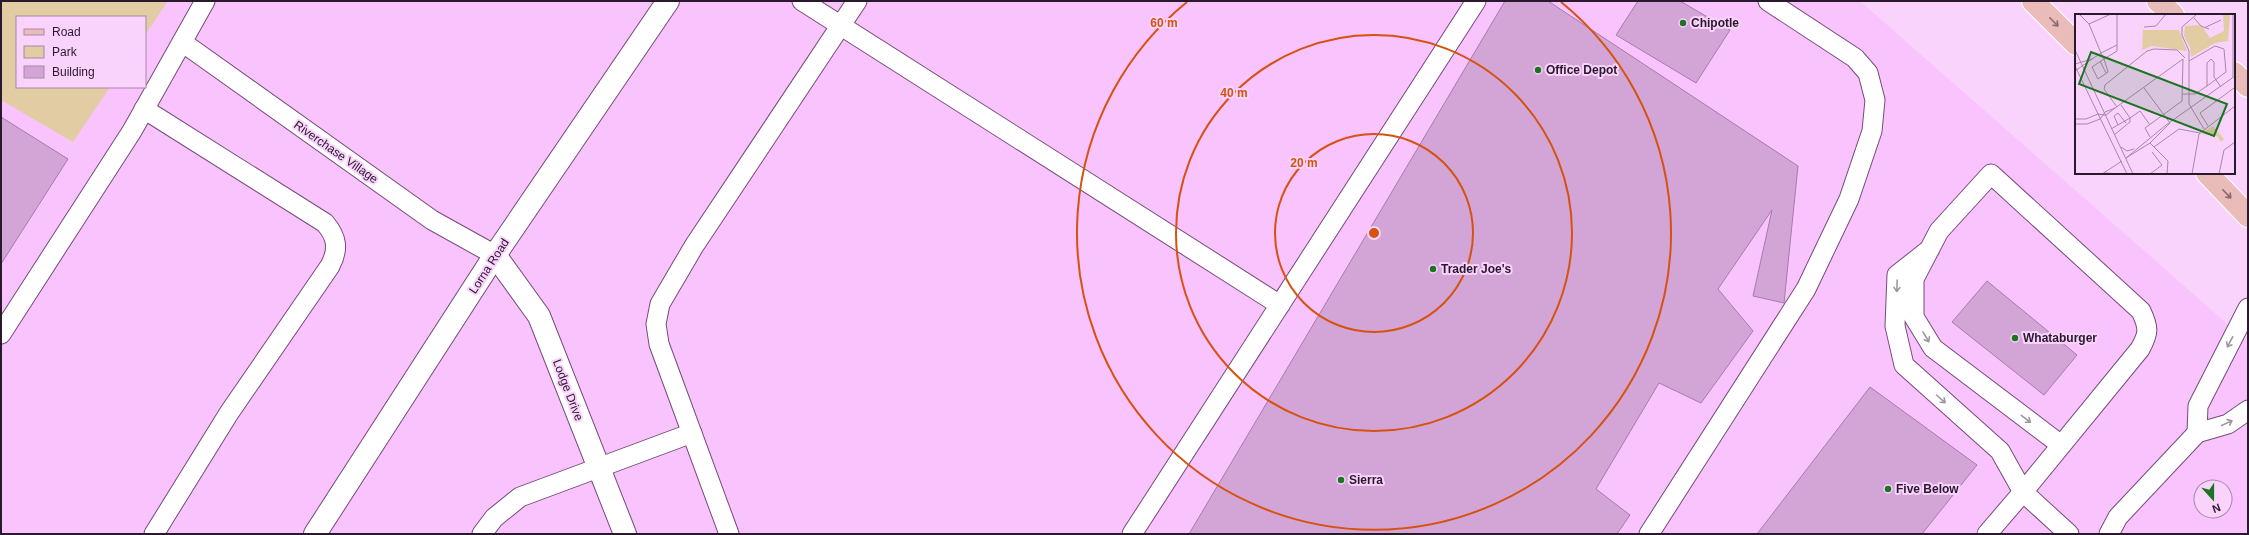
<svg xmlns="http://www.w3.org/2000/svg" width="2249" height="535" font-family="Arial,sans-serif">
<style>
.built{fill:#f9c3fe;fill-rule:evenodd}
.green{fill:#e1cca4}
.building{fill:#d2a5d6;stroke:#a77bab}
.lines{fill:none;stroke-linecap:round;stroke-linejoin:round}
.service-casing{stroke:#754b79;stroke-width:21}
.minor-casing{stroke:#754b79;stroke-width:24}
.tertiary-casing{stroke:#754b79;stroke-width:24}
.primary-casing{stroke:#fff;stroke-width:24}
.service{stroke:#fff;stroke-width:19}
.minor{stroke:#fff;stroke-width:22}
.tertiary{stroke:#fff;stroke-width:22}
.primary{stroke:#e9bcb9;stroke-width:22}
.oneway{stroke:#8a6a72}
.oneway2{stroke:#9f97a0}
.ring{fill:none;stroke:#d5520f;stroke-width:2}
.poi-dot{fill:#1b7421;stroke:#fad3fd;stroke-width:1.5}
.labels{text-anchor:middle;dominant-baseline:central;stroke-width:4;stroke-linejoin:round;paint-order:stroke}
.poi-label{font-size:12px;font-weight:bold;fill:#2a182c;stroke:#fad3fd;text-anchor:start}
.street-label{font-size:12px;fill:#2a182c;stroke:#fad3fd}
.inset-road{fill:none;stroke:#a788a9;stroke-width:1}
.view{fill:#1b7421;fill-opacity:0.15;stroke:#1b7421;stroke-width:2}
.inset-edge{fill:none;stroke:#2a182c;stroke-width:2}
.centre{fill:#d5520f;stroke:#fad3fd;stroke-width:2}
.ring-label{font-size:12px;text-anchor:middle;font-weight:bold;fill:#d5520f;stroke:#fad3fd;stroke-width:4;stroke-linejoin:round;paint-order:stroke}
</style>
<rect width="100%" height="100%" fill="#fad3fd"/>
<path class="built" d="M 1,1 L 1860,1 L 2248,342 L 2248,534 L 1,534 ZM 17,17 L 145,17 L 145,87 L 17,87 ZM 2201,487 L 2225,487 L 2225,511 L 2201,511 Z"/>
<polygon class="green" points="1,1 168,1 145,35 145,17 17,17 17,87 110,87 73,142 1,100"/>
<g class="building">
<polygon points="1505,1 1548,1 1798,166 1784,303 1753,296 1772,210 1718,289 1753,331 1701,403 1659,383 1596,489 1630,515 1617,534 1189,534"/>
<polygon points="1638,1 1680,1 1730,30 1696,83 1616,35"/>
<polygon points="1,117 68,159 1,264"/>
<polygon points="1987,281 2077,355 2044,395 1952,322"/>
<polygon points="1870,387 1977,465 1922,534 1757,534"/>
</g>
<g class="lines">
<defs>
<g id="service">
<polyline points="802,1 1280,305"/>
<polyline points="182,42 432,220 495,255"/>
<path d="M 144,109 L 325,223 C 337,237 339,249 330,266 L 229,413 L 154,534"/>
<path d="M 1930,249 L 1897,275 L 1895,326 L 1904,365 L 2000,451 L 2023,492 L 2140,349 C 2149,333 2149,328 2141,311 L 1991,174 L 1939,231 L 1914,279 L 1914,317 L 1933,348 L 2061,445"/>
<polyline points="2248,308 2198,406 2197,433 2228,424 2248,410"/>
<polyline points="1,334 132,131 205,1"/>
<polyline points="482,534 494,518 520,497 692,433"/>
<polyline points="729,534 659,344 656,324 660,304 694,246 857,1"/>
<polyline points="1132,534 1476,1"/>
<polyline points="1649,534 1806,289 1849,199 1872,131 1875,100 1868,73 1855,58 1768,1"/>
<polyline points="1987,534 2023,492 2069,534"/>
<polyline points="2109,534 2118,517 2197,433"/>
</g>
<polyline id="minor" points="495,255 539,316 625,534"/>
<polyline id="tertiary" points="315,534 495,255 668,1"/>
<g id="primary">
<polyline points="2033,1 2076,44"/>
<polyline points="2158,1 2173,15"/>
<polyline points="2234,73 2248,86"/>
<polyline points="2207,173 2248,216"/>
</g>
</defs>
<use href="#service" class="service-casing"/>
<use href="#minor" class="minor-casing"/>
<use href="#tertiary" class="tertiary-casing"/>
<use href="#primary" class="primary-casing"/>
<use href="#service" class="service"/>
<use href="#minor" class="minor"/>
<use href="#tertiary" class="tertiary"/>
<use href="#primary" class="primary"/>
</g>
<defs><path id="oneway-shaft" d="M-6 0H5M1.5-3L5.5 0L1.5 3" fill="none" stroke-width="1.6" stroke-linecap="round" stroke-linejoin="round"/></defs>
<g class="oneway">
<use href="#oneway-shaft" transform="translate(2054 22) rotate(45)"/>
<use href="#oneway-shaft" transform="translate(2227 194) rotate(46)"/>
</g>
<g class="oneway2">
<use href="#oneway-shaft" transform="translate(1897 286) rotate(92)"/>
<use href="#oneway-shaft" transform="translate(1926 337) rotate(59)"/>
<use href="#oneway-shaft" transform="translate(2230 342) rotate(118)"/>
<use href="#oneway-shaft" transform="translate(1941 399) rotate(42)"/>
<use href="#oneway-shaft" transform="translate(2026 419) rotate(37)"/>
<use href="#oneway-shaft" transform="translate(2227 423) rotate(-25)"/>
</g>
<g class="ring">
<circle cx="1374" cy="233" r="99"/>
<circle cx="1374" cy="233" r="198"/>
<path d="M1561 2A297 297 0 1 1 1187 2"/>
</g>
<g class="poi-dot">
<circle cx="1683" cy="23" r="4"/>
<circle cx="1538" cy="70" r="4"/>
<circle cx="1433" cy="269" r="4"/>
<circle cx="2015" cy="338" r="4"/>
<circle cx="1341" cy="480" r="4"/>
<circle cx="1888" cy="489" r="4"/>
</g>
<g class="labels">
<g class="poi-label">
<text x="1691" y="23">Chipotle</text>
<text x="1546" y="70">Office Depot</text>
<text x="1441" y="269">Trader Joe's</text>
<text x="2023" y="338">Whataburger</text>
<text x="1349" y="480">Sierra</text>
<text x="1896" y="489">Five Below</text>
</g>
<g class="street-label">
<text transform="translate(336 152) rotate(35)">Riverchase Village</text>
<text transform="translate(489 266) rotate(-57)">Lorna Road</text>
<text transform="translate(568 390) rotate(69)">Lodge Drive</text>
</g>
</g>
<g transform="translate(2075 14)">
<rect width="160" height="160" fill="#fad3fd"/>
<path d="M 148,0 L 155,0 L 153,27 L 140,29 L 116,43 L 115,33 L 109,22 L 110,12 L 126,11 L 135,24 L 149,17 ZM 68,16 L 104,16 L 112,37 L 77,32 L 67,36 ZM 138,112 L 149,125 L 146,128 L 142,122 L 126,120 Z" fill="#e1cca4"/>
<path class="inset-road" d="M 4,0 L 14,10 L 26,39 L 17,45M 42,0 L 42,37 L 29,45 L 26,39 L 42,31M 122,0 L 107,13 L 107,21 L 114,37 L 114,90 L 129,115M 158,0 L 158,63M 119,4 L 126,12 L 134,15M 14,10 L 36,0M 69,13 L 81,12 L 91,0M 129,14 L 146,6M 0,36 L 58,160M 29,45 L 33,58 L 23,65 L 17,53 ZM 25,47 L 31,59M 114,47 L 140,32 L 149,35 L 151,58 L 132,72M 0,50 L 17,45 L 0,57M 0,52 L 52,160M 69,74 L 95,109M 108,80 L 120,80 L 132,72 L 132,49 L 136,45 L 139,48 L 139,63 L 146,73M 46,91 L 55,104 L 65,97 L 75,111M 42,93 L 29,75 L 30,71 L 72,37 L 79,35 L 102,36 L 110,44M 40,94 L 108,45M 0,105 L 11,105 L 23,100 L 28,101 L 31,101 L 40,94 L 30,98 L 28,101 L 25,105 L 12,110 L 0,110M 43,111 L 39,102 L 43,99 L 51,109M 133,112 L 125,99 L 159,74 L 160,76M 36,115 L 55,104 L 55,108 L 39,121M 75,123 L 70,114 L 107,87 L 108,45M 75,129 L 93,147 L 92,160M 46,133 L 52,137 L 59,135M 79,133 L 104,115 L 125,119M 51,144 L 91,111 L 160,62M 51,144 L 75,129 L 95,109M 29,159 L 47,160M 27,160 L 47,147M 75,160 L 87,151 L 77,138M 117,160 L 124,120 L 160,92M 144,160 L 149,136 L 160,128"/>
<path class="view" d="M 16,38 L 152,90 L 139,122 L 4,70 Z"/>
<rect width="160" height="160" class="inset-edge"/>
</g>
<circle cx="1374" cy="233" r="6" class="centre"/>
<g class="ring-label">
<text x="1164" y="27">60 m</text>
<text x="1234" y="97">40 m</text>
<text x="1304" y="167">20 m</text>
</g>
<rect width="2249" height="535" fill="none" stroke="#2a182c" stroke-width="4"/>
<rect x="16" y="16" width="130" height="72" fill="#fad3fd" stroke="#a788a9"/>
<rect x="24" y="29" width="20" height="6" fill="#e9bcb9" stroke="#a788a9"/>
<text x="52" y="36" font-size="12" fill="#2a182c">Road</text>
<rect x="24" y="46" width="20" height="12" fill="#e1cca4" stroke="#a788a9"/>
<text x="52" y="56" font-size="12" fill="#2a182c">Park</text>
<rect x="24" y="66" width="20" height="12" fill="#d2a5d6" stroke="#a788a9"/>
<text x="52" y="76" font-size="12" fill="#2a182c">Building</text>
<g transform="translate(2213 499) rotate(159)"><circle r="19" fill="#fad3fd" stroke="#a788a9"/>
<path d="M0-3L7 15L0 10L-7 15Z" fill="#1b7421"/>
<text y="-6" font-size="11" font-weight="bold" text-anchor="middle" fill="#2a182c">N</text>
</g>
</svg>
